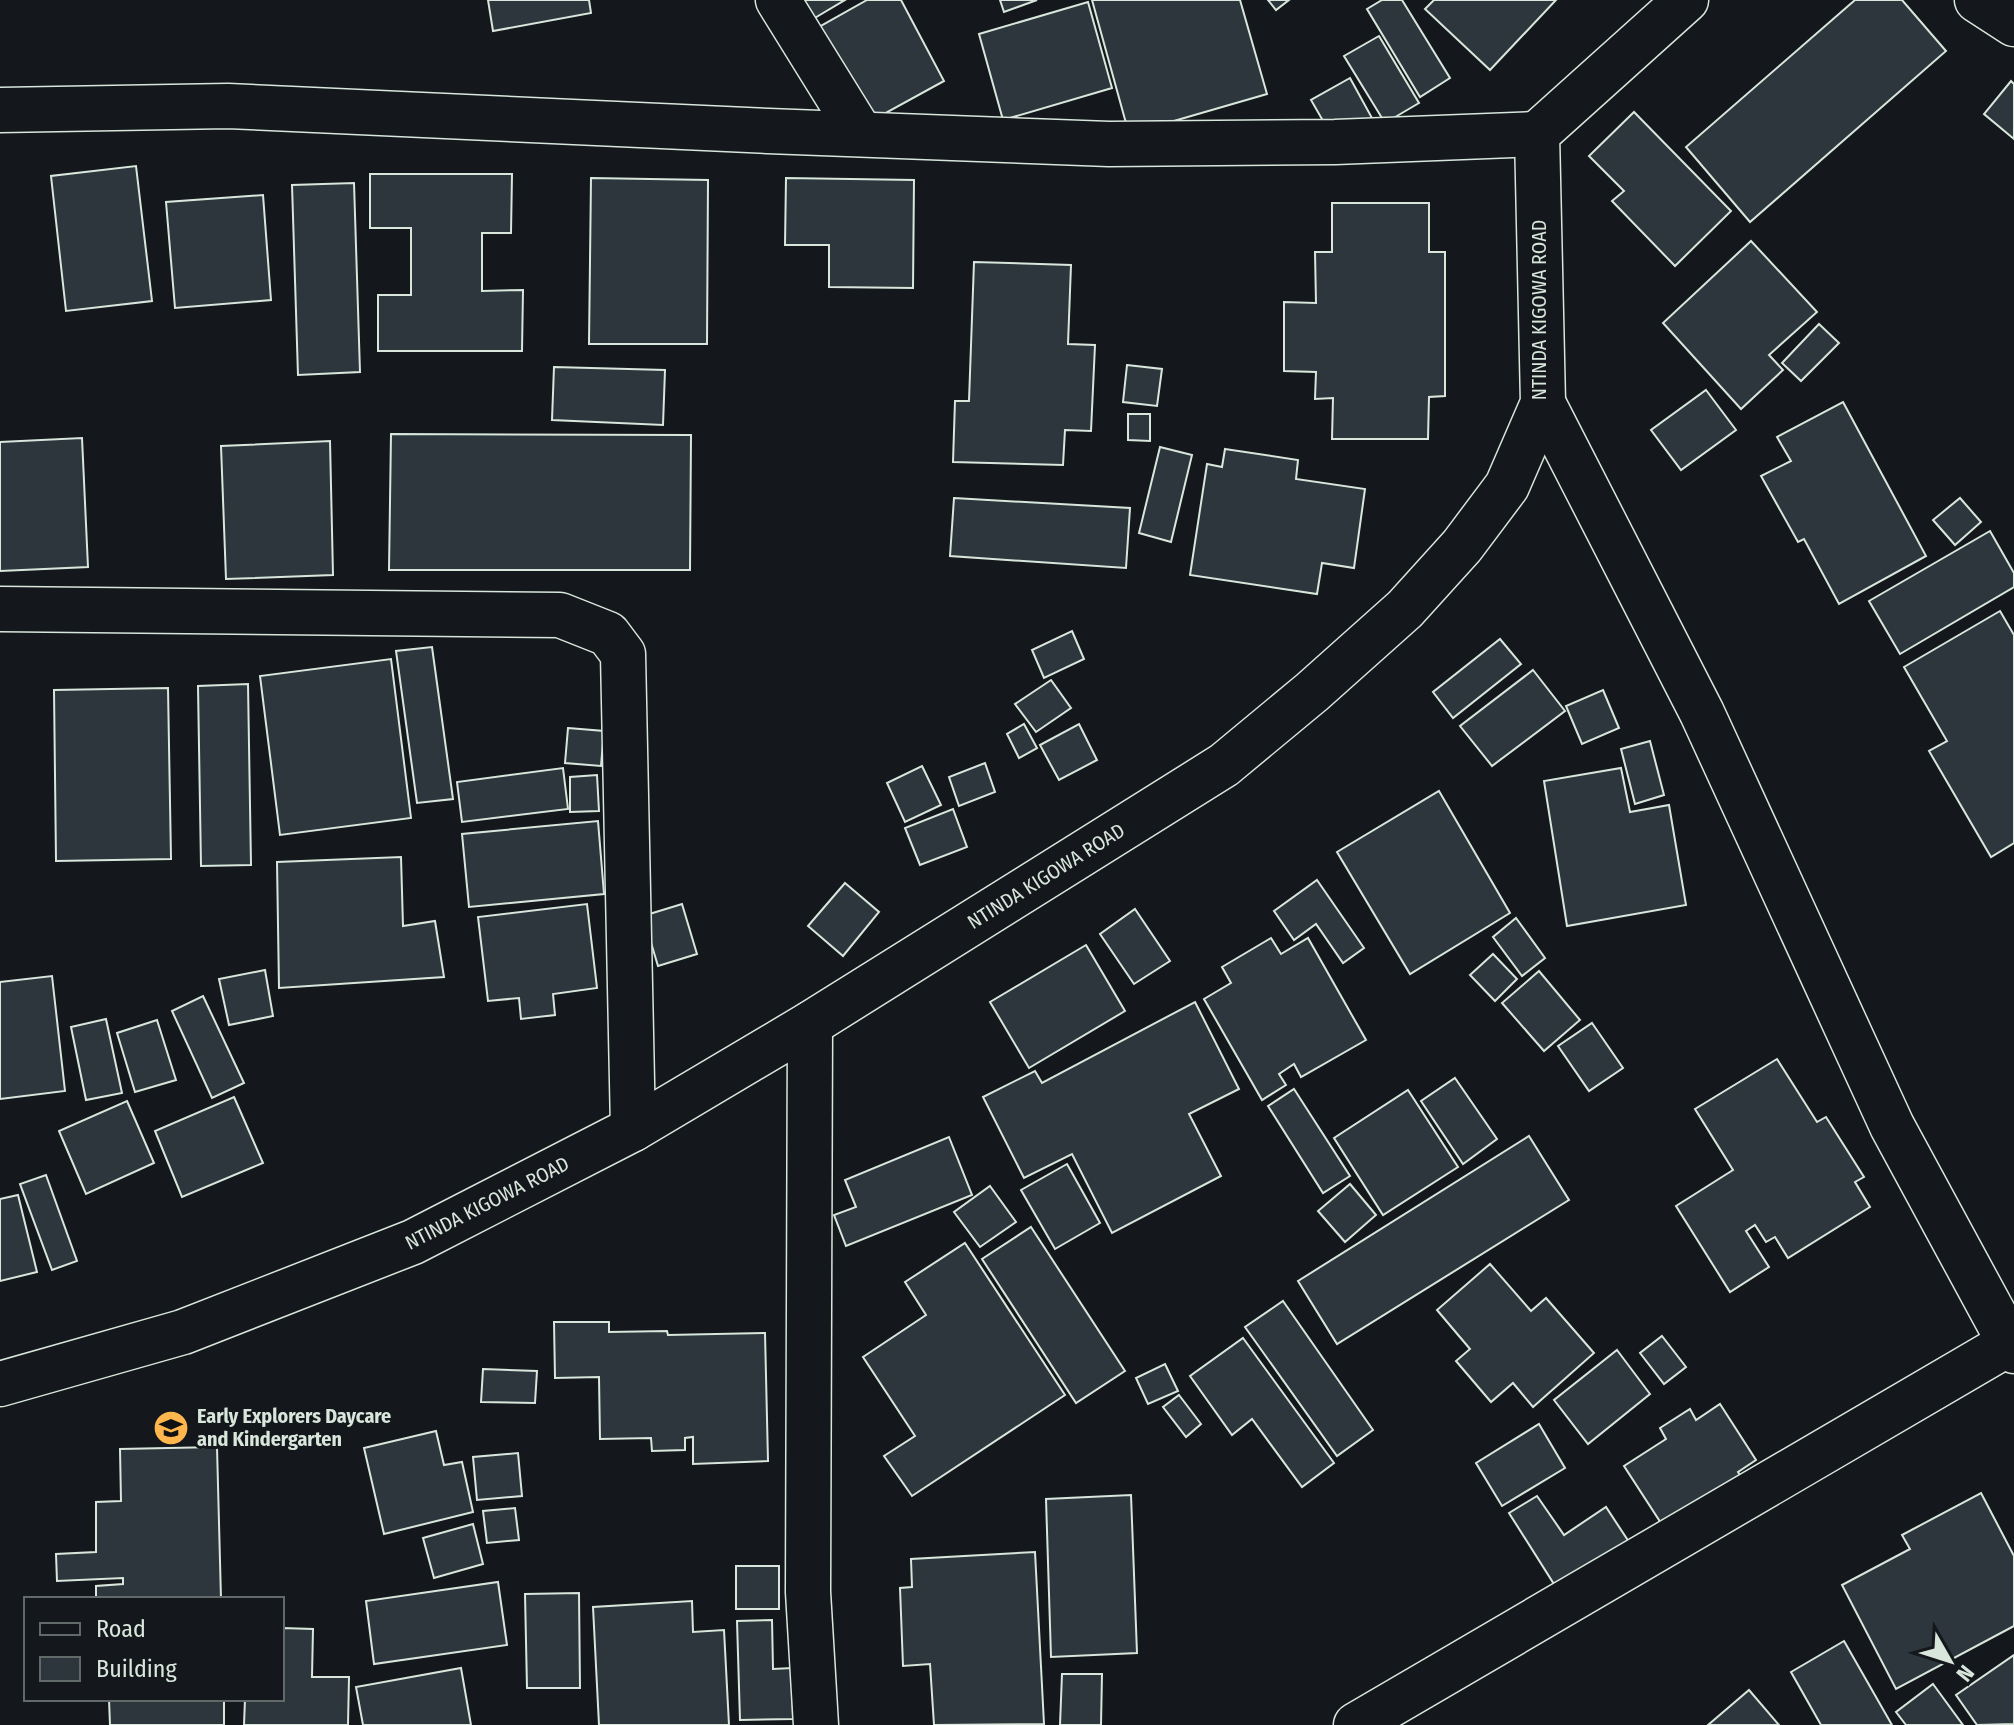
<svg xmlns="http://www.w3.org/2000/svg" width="2014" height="1725" font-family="'Fira Sans Condensed',sans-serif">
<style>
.building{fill:#2c363c;stroke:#d8e6dc;stroke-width:2}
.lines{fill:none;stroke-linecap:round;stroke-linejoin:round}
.street-casing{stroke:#d8e6dc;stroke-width:47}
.secondary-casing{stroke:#d8e6dc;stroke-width:47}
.street{stroke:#14181c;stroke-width:44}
.secondary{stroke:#14181c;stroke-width:44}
.labels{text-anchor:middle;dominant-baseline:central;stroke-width:6;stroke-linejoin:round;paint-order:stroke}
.street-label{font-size:20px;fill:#d8e6dc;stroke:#14181c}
.poi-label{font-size:20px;font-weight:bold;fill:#d8e6dc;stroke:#14181c;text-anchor:start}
</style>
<rect width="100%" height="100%" fill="#14181c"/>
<g class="building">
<polygon points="488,0 589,0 591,13 493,31"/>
<polygon points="795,0 845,0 808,22"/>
<polygon points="867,0 901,0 944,81 864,125 812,31"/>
<polygon points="1000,0 1037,0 1004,12"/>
<polygon points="1092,0 1240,0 1267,94 1129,134"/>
<polygon points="1268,0 1289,0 1276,10"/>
<polygon points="1382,0 1402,0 1450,78 1420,97 1367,9"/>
<polygon points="1434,0 1556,0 1490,70 1425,9"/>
<polygon points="1855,0 1902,0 1946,51 1750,222 1686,147"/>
<polygon points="1088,2 1112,88 1003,120 979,34"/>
<polygon points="1379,36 1419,103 1385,123 1344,56"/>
<polygon points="1350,78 1372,118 1334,140 1311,100"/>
<polygon points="2011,81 2014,84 2014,139 1984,114"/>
<polygon points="1634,112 1731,211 1675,266 1612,201 1624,191 1589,156"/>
<polygon points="136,166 152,301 66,311 51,176"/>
<polygon points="370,174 512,174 511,233 482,233 482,291 523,290 522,351 378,351 378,295 411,295 411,228 370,228"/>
<polygon points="591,178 708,180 707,344 589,344"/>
<polygon points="786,178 914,180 913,288 829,287 829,245 785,245"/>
<polygon points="354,183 360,372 298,375 292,185"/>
<polygon points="263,195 271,300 175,308 166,202"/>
<polygon points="1332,203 1429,203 1429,252 1445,252 1445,396 1429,397 1428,439 1332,439 1333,398 1315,399 1316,372 1284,371 1284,302 1316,303 1315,252 1332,252"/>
<polygon points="1751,241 1817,312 1769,355 1783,370 1741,409 1663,323"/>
<polygon points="974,262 1071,265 1068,344 1095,345 1091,431 1065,430 1063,465 953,462 955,401 969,401"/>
<polygon points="1819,324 1839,343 1801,381 1782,363"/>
<polygon points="1127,365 1162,369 1157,406 1123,402"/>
<polygon points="554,367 665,370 663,425 552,420"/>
<polygon points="1706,390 1736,430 1681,470 1651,430"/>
<polygon points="1843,402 1926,556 1839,604 1804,539 1798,542 1761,476 1791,461 1777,437"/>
<polygon points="1128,414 1150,414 1150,441 1128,440"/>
<polygon points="391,434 691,435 690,570 389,570"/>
<polygon points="82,438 88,567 0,571 0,442"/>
<polygon points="330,441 333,575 226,579 221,446"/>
<polygon points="1160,447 1192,455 1171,542 1139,533"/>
<polygon points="1225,449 1298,460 1296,479 1365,489 1354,568 1322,563 1317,594 1190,575 1207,464 1222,467"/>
<polygon points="954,498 1130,508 1126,568 950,556"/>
<polygon points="1960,498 1981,522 1955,545 1933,520"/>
<polygon points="1990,531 2014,573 2014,587 1900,654 1869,601"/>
<polygon points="2000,611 2014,635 2014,843 1991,857 1929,751 1947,741 1904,667"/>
<polygon points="1072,631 1084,659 1044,678 1032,650"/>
<polygon points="1500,639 1521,664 1453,718 1433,692"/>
<polygon points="432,647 453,799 417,803 396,651"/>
<polygon points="391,659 411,818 280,835 260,676"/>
<polygon points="1533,670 1565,711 1492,766 1460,726"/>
<polygon points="1051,680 1071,708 1036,732 1015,704"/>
<polygon points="248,684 251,865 201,866 198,686"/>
<polygon points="168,688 171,859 56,861 54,690"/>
<polygon points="1603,690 1619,728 1582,744 1566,706"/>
<polygon points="1024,724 1037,748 1019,758 1007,734"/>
<polygon points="1079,724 1097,760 1059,780 1040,745"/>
<polygon points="568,728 604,731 601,766 565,763"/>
<polygon points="1650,741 1664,795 1635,804 1621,749"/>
<polygon points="985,763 995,792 959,806 949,777"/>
<polygon points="922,766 941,805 905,822 887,783"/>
<polygon points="563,768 568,809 462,822 457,782"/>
<polygon points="1621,768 1630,812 1669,805 1686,905 1567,926 1544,781"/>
<polygon points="597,775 599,811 570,812 570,777"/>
<polygon points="1439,791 1510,913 1410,974 1337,852"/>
<polygon points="953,809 967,847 920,865 905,828"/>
<polygon points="598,821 604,894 469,907 462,834"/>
<polygon points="401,857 403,926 435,921 444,977 279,988 277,862"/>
<polygon points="1317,880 1364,948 1343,963 1316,924 1294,940 1274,911"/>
<polygon points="845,883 879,912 843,956 808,926"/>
<polygon points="587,904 597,988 553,994 555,1015 521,1019 519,998 488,1001 478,917"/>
<polygon points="682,904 697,954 658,966 643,916"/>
<polygon points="1135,909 1170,961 1134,984 1100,934"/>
<polygon points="1516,918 1545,958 1522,976 1493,937"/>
<polygon points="1271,938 1281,954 1308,938 1366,1040 1301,1077 1294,1064 1279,1074 1286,1085 1262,1100 1204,999 1231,983 1222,967"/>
<polygon points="1086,945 1125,1011 1029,1068 990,1002"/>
<polygon points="1493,954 1517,979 1495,1001 1470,975"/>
<polygon points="265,970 273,1016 229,1025 219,979"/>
<polygon points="1539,971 1580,1020 1544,1051 1502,1003"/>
<polygon points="52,976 65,1091 0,1099 0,982"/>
<polygon points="203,996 244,1083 212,1098 172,1011"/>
<polygon points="1195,1002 1239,1089 1189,1114 1221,1176 1112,1233 1072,1154 1024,1178 983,1097 1035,1071 1042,1083"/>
<polygon points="106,1019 122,1093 86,1100 71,1027"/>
<polygon points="157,1020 176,1080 135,1092 117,1033"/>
<polygon points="1592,1023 1623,1068 1589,1091 1558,1046"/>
<polygon points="1777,1059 1817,1122 1826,1117 1864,1177 1855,1182 1870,1207 1788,1258 1775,1237 1766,1242 1755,1225 1746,1231 1769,1267 1730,1292 1676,1206 1733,1170 1695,1109"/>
<polygon points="1455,1078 1497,1139 1463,1164 1421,1101"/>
<polygon points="1294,1089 1350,1176 1323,1193 1268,1106"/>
<polygon points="1408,1090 1458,1167 1383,1215 1334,1138"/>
<polygon points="234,1097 263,1163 182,1197 155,1131"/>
<polygon points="127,1101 154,1163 86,1194 59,1131"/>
<polygon points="1529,1136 1569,1200 1337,1344 1298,1281"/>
<polygon points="949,1137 972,1195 846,1246 834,1215 856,1207 845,1180"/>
<polygon points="1067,1164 1100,1223 1055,1249 1021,1190"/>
<polygon points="46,1175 77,1261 52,1270 20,1184"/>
<polygon points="1350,1184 1376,1215 1345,1242 1318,1211"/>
<polygon points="990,1186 1016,1222 980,1247 954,1212"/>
<polygon points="18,1195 37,1272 0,1281 0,1199"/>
<polygon points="1031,1227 1125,1371 1076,1403 982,1259"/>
<polygon points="965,1243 1065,1395 912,1496 884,1456 915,1436 863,1357 926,1315 905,1282"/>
<polygon points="1490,1264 1531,1311 1546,1298 1594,1353 1533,1407 1513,1383 1491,1402 1456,1361 1470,1349 1437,1310"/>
<polygon points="1283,1301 1373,1430 1337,1456 1245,1327"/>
<polygon points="554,1322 609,1322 609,1332 667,1331 668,1335 765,1333 768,1461 693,1464 693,1437 685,1438 685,1450 652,1451 651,1438 600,1439 599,1377 555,1378"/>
<polygon points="1662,1336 1686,1367 1664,1384 1640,1353"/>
<polygon points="1243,1338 1334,1463 1302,1487 1252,1419 1232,1435 1190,1376"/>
<polygon points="1617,1350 1650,1394 1588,1444 1554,1400"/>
<polygon points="1165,1364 1178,1391 1148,1404 1136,1378"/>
<polygon points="483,1369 537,1371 535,1403 481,1402"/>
<polygon points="1179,1395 1201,1424 1186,1437 1163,1407"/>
<polygon points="1720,1404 1756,1460 1738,1472 1747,1486 1670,1537 1624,1466 1666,1439 1660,1428 1690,1409 1696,1420"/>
<polygon points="1539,1424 1565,1468 1502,1506 1476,1463"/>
<polygon points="436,1431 444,1465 462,1462 473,1512 384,1534 364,1448"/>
<polygon points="217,1447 221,1599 96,1599 96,1586 123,1584 123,1578 57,1581 56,1554 96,1552 96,1502 121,1501 120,1449"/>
<polygon points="518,1453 522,1496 477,1500 473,1457"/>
<polygon points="1981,1493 2014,1556 2014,1626 1896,1689 1842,1585 1910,1549 1902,1535"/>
<polygon points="1131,1495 1137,1653 1051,1657 1046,1499"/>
<polygon points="1537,1496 1564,1535 1606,1507 1631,1545 1559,1592 1509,1513"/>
<polygon points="515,1508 519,1540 487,1543 483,1511"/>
<polygon points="473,1524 483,1564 434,1578 423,1538"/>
<polygon points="1035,1552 1044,1724 934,1725 930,1664 903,1666 900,1588 912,1587 911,1559"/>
<rect x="736" y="1566" width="43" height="43"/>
<polygon points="498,1582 507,1645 374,1664 366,1601"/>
<polygon points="579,1593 580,1688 527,1688 525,1594"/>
<polygon points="692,1601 693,1632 724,1630 729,1725 599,1725 593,1607"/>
<polygon points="772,1620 773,1669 792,1668 793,1719 740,1720 737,1621"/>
<polygon points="282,1628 313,1629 312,1677 349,1677 348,1725 244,1725 245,1699 282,1699"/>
<polygon points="1844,1641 1892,1725 1821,1725 1791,1672"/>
<polygon points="2014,1655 2014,1724 1977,1725 1956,1695"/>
<polygon points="461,1668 471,1725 363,1725 356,1687"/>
<polygon points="1062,1674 1102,1674 1101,1725 1060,1725"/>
<polygon points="1933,1684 1963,1725 1906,1725 1896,1712"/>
<polygon points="1749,1690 1779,1725 1708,1725"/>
<polygon points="109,1699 224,1699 224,1725 110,1725"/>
</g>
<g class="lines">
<defs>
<g id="street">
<polyline points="778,0 861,134"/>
<polyline points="1977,0 2014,24"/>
<polyline points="0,110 228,106 768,131 1109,144 1335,142 1537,134"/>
<polyline points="1543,403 1702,713 1892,1126 2014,1351"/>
<polyline points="0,609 560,615 608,634 623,654 633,1129"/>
<polyline points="810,1024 808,1592 816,1725"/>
<polyline points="1356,1725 2008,1344"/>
</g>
<polyline id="secondary" points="0,1384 183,1332 413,1242 633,1129 810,1024 1224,765 1312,692 1405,609 1462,546 1507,486 1543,403 1537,134 1686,0"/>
</defs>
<use href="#street" class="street-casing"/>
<use href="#secondary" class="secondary-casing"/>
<use href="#street" class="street"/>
<use href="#secondary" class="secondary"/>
</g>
<defs>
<symbol id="school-disc" viewBox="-11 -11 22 22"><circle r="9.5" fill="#ffb74d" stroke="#14181c"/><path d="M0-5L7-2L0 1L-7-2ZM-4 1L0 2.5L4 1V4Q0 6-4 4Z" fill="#111"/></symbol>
</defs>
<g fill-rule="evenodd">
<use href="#school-disc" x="151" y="1408" width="40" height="40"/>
</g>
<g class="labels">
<g class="street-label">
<text transform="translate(1539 310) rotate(-90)">NTINDA KIGOWA ROAD</text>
<text transform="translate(1046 876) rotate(-32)">NTINDA KIGOWA ROAD</text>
<text transform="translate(487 1203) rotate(-27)">NTINDA KIGOWA ROAD</text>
</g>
<g class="poi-label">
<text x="197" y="1416">Early Explorers Daycare<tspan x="197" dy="23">and Kindergarten</tspan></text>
</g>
</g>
<rect x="24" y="1597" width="260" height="104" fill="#14181c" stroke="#626a69" stroke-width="2"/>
<rect x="40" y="1623" width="40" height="12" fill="#14181c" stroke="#626a69" stroke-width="2"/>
<text x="96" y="1637" font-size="24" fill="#d8e6dc">Road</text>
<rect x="40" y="1657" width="40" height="24" fill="#2c363c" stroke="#626a69" stroke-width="2"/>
<text x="96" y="1677" font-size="24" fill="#d8e6dc">Building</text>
<g transform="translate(1950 1661) rotate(129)" stroke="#14181c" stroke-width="6" paint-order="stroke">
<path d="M0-6L14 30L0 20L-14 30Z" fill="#d8e6dc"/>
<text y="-12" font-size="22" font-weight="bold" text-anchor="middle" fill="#d8e6dc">N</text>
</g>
</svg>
